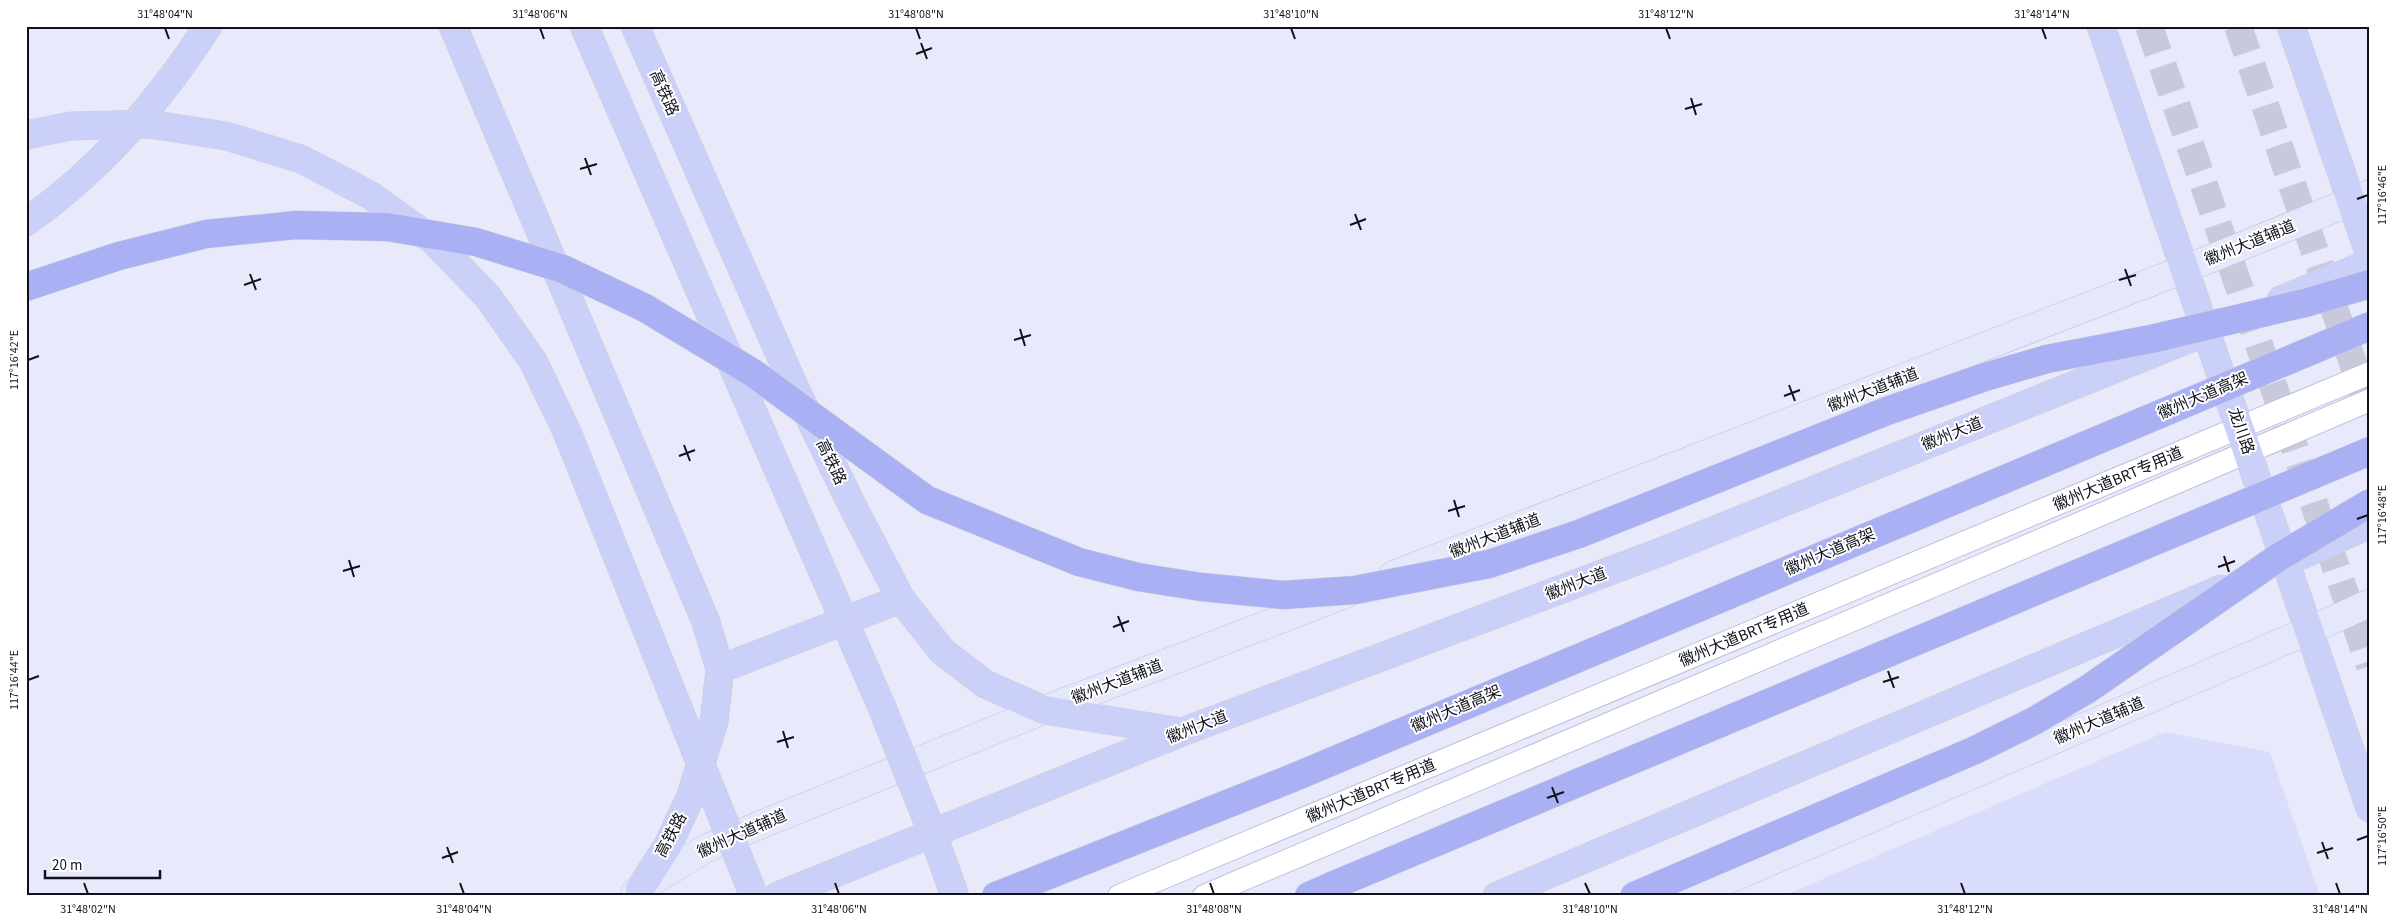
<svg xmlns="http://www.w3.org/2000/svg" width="2396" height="922" font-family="'Source Sans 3','Noto Sans SC',sans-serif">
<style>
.built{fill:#d9ddfb}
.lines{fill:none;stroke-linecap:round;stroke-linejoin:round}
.highway-tunnel{stroke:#c8c9da;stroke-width:28;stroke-dasharray:28 14;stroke-linecap:butt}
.lane-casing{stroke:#bcc0dd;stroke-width:24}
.secondary-casing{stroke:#bcc0dd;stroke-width:29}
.primary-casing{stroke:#cfcfd1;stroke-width:29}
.highway-casing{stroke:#cfcfd1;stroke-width:29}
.lane{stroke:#fff;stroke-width:22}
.secondary{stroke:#e5e7fb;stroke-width:28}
.primary{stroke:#cbd0f8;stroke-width:28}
.highway{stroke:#a9b0f3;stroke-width:28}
.primary-bridge-casing{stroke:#cfcfd1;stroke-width:29;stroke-linecap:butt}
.highway-bridge-casing{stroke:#cfcfd1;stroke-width:29;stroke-linecap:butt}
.primary-bridge{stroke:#cbd0f8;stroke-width:28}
.highway-bridge{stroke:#a9b0f3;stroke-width:28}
.ticks{fill:none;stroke:#10111b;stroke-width:2}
.labels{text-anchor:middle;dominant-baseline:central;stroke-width:4;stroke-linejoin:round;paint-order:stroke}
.street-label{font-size:16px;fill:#10111b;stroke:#fff}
.neatline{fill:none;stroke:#10111b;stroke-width:2}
.ticks-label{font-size:12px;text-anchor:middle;fill:#10111b}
</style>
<rect width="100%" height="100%" fill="#e8eafc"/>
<polygon class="built" points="2165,732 2270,752 2320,896 1783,896"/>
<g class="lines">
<g class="highway-tunnel">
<polyline points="2149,26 2370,666"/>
<polyline points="2238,26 2370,413"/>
</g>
<defs>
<g id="lane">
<polyline points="1119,896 2370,373"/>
<polyline points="1204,896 2370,400"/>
</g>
<g id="secondary">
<polyline points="1393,575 2185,269 2370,194"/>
<polyline points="635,892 705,849 760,825 1044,710 1346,594"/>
<polyline points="1690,896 2308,631 2370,603"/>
</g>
<g id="primary">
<polyline points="453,26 706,622 720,669 714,722 690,798 669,843 640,889"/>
<polyline points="635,26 793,384 853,507 901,599 942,651 985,684 1044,710 1182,732"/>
<polyline points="2101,26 2370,808"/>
<polyline points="2291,26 2370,256"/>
<path d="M 26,222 C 100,170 159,102 208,26"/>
<polyline points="2281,300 2370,263"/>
<polyline points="2302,555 2370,524"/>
<polyline points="720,669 901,599"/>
<polyline points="778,896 1182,732 1663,551 2191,338"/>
<polyline points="1497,896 2221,589"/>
</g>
<g id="highway">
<polyline points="996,896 1290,779"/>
<polyline points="1309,896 1334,885"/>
</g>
</defs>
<use href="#lane" class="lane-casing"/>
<use href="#secondary" class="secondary-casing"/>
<use href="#primary" class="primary-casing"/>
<use href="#highway" class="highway-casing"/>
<use href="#lane" class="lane"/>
<use href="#secondary" class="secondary"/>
<use href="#primary" class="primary"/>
<use href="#highway" class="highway"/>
<defs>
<g id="primary-bridge">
<polyline points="584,26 881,705 932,832 955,896"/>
<polyline points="26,135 71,126 149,124 226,136 301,159 370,195 434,241 488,297 533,361 567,432 754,896"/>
</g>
<g id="highway-bridge">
<polyline points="26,287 119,256 206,234 296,225 387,227 476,242 563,269 645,308 753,373 927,500 1079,562 1138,577 1201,587 1283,595 1355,590 1489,564 1579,534 1887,411 1985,377 2047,359 2151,339 2305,303 2370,284"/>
<polyline points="1290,779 2370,326"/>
<polyline points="1334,885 2370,451"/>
<polyline points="1634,896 1973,751 2034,721 2088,689 2279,557 2370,503"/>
</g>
</defs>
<use href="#primary-bridge" class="primary-bridge-casing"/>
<use href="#highway-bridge" class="highway-bridge-casing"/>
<use href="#primary-bridge" class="primary-bridge"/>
<use href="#highway-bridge" class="highway-bridge"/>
</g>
<path class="ticks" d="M 165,28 L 169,39M 540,28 L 544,39M 916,28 L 920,39M 1291,28 L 1295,39M 1666,28 L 1670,39M 2042,28 L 2046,39M 921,43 L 927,59M 916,54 L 932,48M 1691,98 L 1696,115M 1685,109 L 1702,104M 585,158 L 591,175M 580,169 L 597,164M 2357,199 L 2368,195M 1355,214 L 1361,230M 1350,225 L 1366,219M 2125,269 L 2131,286M 250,274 L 256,290M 2119,280 L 2136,275M 244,285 L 261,279M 1020,329 L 1025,346M 1014,340 L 1031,335M 28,360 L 39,356M 1789,385 L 1795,401M 1784,396 L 1800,390M 684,445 L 690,461M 679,456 L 695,450M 1454,500 L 1459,517M 1448,511 L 1465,506M 2357,519 L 2368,515M 2224,556 L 2229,572M 349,560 L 354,577M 2218,567 L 2235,561M 343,571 L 360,566M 1118,616 L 1124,632M 1113,627 L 1129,621M 1888,671 L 1894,688M 28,680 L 39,676M 1883,682 L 1899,677M 783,731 L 788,748M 777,742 L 794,737M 1552,787 L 1558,803M 1547,798 L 1564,792M 2357,840 L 2368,836M 2322,842 L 2328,859M 447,847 L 453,863M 2317,853 L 2333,848M 442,858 L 458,852M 84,883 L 88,894M 460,883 L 464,894M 835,883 L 839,894M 1210,883 L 1214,894M 1585,883 L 1590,894M 1961,883 L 1965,894M 2336,883 L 2340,894"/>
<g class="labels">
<g class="street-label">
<text transform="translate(664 93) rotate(66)">高铁路</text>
<text transform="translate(2250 243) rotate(-22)">徽州大道辅道</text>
<text transform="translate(1873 390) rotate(-21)">徽州大道辅道</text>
<text transform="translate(2203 396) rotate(-23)">徽州大道高架</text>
<text transform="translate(2241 431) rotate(71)">龙川路</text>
<text transform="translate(1952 434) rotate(-22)">徽州大道</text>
<text transform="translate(831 462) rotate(64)">高铁路</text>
<text transform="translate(2118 479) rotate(-23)">徽州大道BRT专用道</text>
<text transform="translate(1495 536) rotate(-21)">徽州大道辅道</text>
<text transform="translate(1830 552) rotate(-23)">徽州大道高架</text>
<text transform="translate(1576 584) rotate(-21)">徽州大道</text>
<text transform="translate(1744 635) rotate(-23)">徽州大道BRT专用道</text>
<text transform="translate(1117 682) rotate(-21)">徽州大道辅道</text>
<text transform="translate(1456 709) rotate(-23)">徽州大道高架</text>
<text transform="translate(2099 721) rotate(-23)">徽州大道辅道</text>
<text transform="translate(1197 727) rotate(-21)">徽州大道</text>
<text transform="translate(1371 791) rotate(-23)">徽州大道BRT专用道</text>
<text transform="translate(742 834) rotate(-24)">徽州大道辅道</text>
<text transform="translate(671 835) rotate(-62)">高铁路</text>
</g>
</g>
<rect width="2396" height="922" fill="none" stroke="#ffffff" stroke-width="55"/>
<path d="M45 870v8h115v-8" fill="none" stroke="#10111b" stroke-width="2.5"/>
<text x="52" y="870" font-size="15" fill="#10111b" stroke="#ffffff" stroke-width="4" paint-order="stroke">20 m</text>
<rect x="28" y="28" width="2340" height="866" class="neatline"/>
<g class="ticks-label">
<text x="165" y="18">31°48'04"N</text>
<text x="540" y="18">31°48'06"N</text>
<text x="916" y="18">31°48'08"N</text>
<text x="1291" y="18">31°48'10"N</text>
<text x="1666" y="18">31°48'12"N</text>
<text x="2042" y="18">31°48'14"N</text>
<text transform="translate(2382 195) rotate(-90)" y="4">117°16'46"E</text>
<text transform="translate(14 360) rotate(-90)" y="4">117°16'42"E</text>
<text transform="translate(2382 515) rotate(-90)" y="4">117°16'48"E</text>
<text transform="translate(14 680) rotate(-90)" y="4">117°16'44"E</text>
<text transform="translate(2382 836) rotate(-90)" y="4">117°16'50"E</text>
<text x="88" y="913">31°48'02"N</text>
<text x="464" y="913">31°48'04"N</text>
<text x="839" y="913">31°48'06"N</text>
<text x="1214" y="913">31°48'08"N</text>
<text x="1590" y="913">31°48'10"N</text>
<text x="1965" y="913">31°48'12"N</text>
<text x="2340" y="913">31°48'14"N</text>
</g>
</svg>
